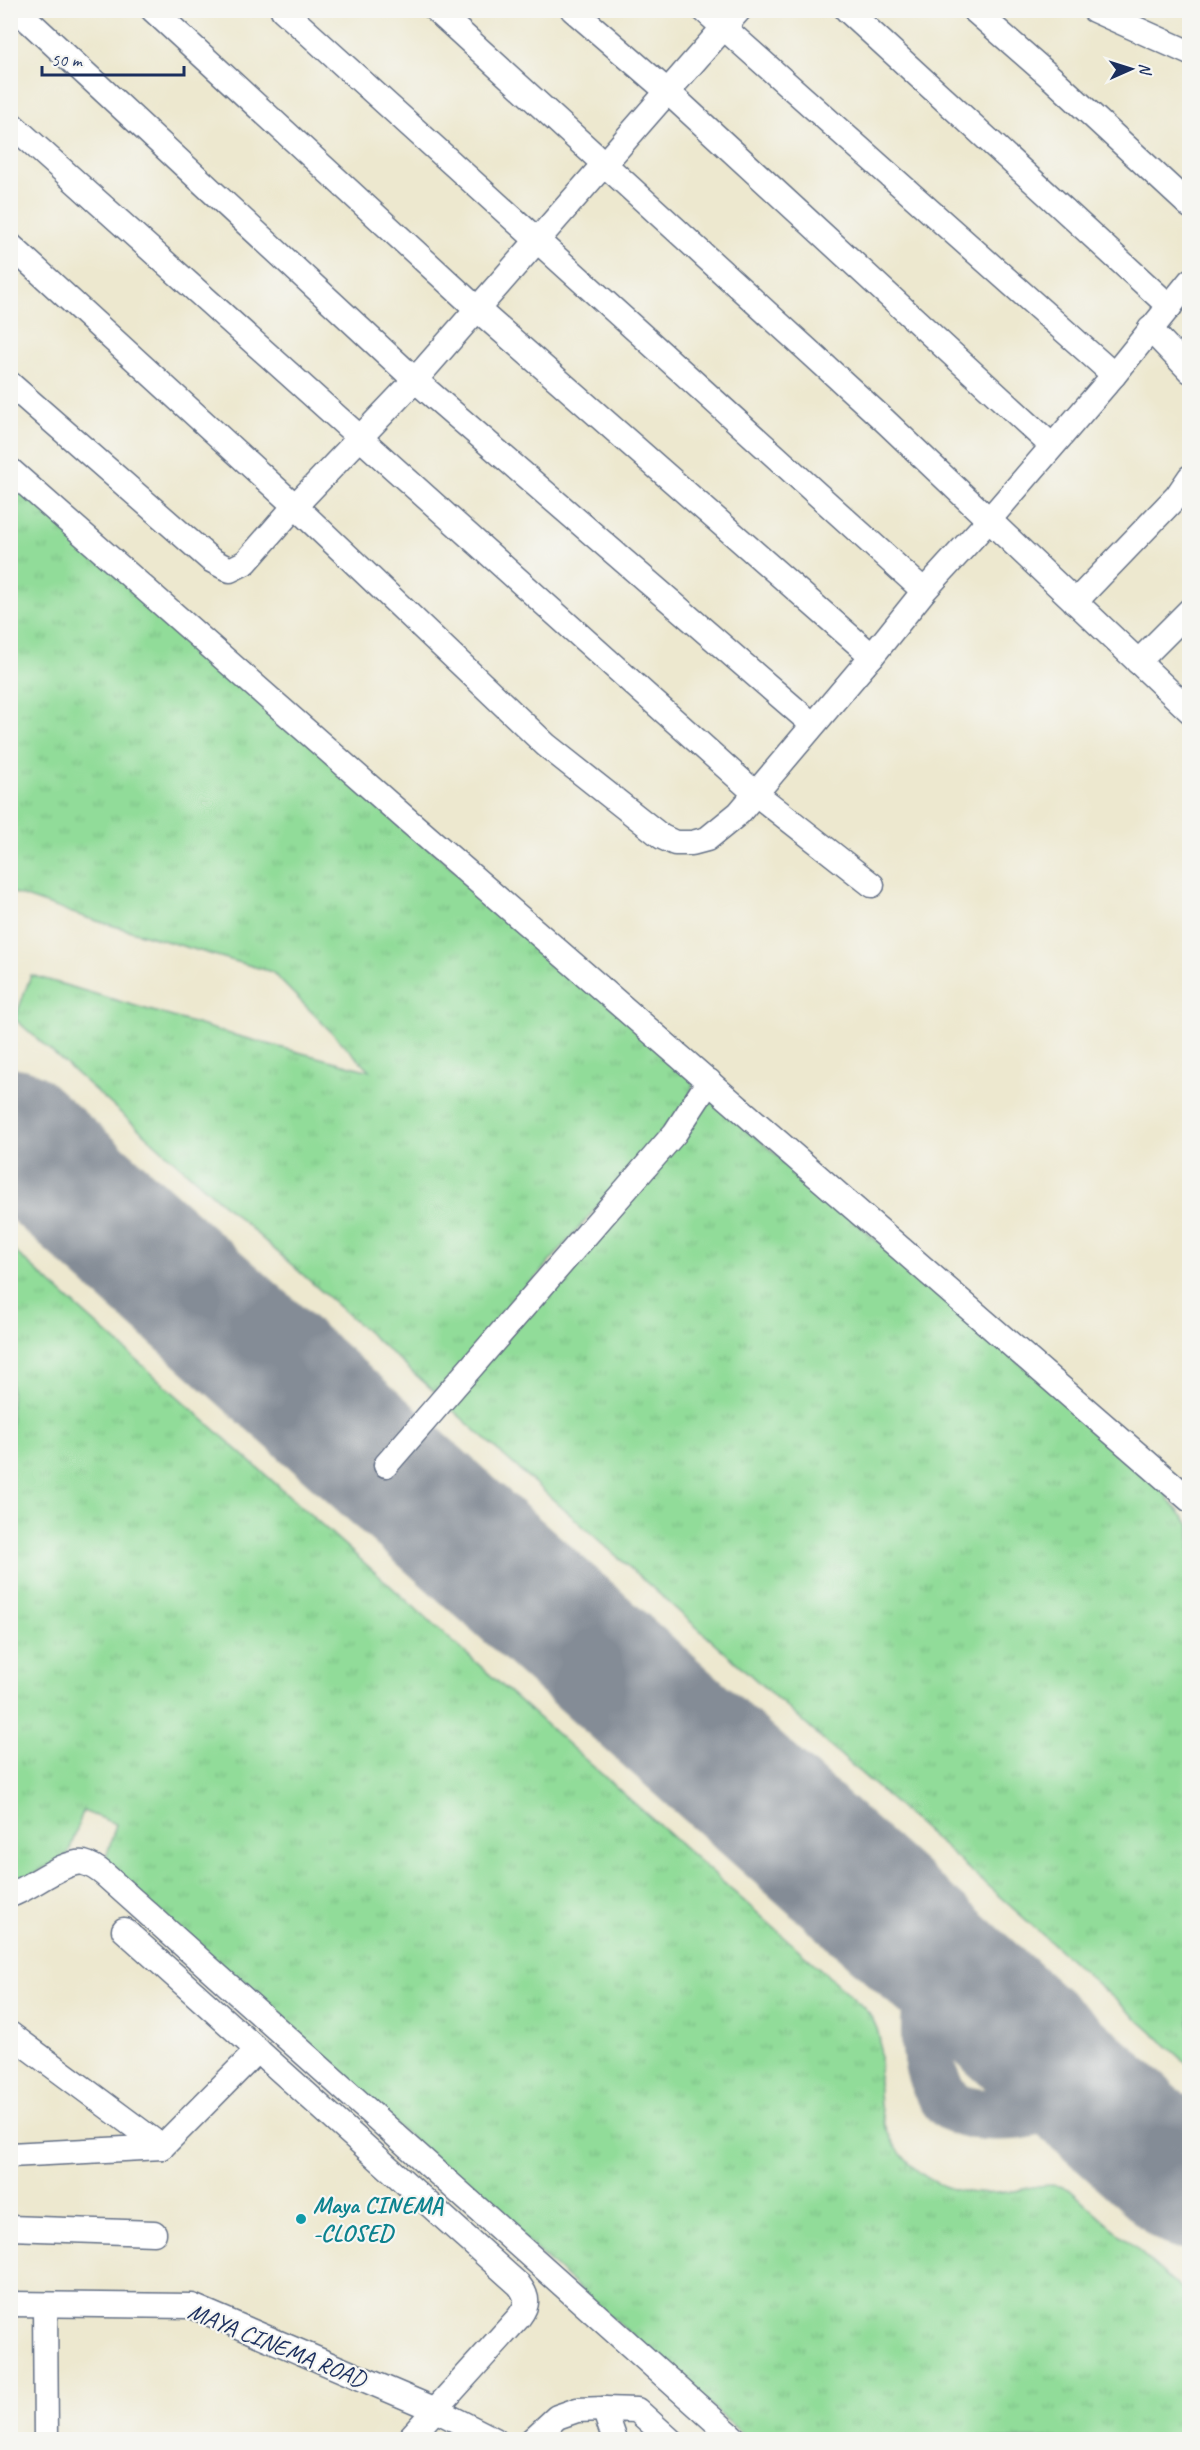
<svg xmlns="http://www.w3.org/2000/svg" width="1200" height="2450" font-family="Caveat,sans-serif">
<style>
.grass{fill:url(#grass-tufts);stroke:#56867c;stroke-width:1.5}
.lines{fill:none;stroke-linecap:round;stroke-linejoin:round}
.taxiway{stroke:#848c96;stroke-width:51}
.runway{stroke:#848c96;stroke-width:129}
.minor-casing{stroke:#647086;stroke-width:27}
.minor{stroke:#fff;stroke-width:24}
.culture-dot{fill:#0f9aa8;stroke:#f6f6f2;stroke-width:2}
.labels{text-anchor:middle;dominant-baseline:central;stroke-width:4.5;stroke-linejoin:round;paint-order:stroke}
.culture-label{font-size:24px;font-weight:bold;fill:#0d838f;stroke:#f6f6f2;text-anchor:start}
.street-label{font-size:24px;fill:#1b2f5e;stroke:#f6f6f2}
</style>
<defs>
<pattern id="grass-tufts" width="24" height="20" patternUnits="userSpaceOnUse" patternTransform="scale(1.5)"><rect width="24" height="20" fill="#91dc99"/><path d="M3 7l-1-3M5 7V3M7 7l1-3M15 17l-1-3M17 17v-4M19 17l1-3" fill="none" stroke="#7cbd86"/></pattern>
</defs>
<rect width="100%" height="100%" fill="#f6f6f2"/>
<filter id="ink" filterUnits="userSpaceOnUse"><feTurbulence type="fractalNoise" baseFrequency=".0167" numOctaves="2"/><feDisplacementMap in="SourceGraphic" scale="12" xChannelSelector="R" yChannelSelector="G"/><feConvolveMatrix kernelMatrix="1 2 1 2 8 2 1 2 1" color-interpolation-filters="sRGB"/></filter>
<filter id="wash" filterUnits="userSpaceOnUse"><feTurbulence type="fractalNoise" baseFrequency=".008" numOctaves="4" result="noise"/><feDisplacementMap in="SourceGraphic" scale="24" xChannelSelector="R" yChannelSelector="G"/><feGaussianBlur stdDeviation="1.35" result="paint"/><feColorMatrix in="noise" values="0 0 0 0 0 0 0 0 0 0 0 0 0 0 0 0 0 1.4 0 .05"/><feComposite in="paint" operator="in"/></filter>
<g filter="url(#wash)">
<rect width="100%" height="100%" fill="#ede8cf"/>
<g class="grass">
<polygon points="11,482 695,1080 687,1103 436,1393 15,1019 31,975 230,1034 370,1071 272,972 90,919 11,892"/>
<polygon points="708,1096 1164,1486 1169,1500 1190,1525 1189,2065 449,1407"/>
<path d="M 11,1248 L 863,2007 C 890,2035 877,2060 879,2093 C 880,2120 890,2144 909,2163 C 940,2194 979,2198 1019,2190 C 1035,2186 1053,2182 1069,2189 L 1189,2296 L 1189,2439 L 748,2439 L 104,1864 L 116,1824 L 83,1811 L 68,1855 L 11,1887 Z"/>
</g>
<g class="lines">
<path class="taxiway" d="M 932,1956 C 947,1967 962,1976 978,1984 C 1006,1998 1077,2017 1075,2057 C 1074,2077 1061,2100 1042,2108 C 1023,2117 965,2119 949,2104 C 946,2101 943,2096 941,2093 C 928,2073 925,2042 927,2018 C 929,1996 940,1976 932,1956 Z"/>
<polyline class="runway" points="10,1132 1190,2185"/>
</g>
</g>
<g filter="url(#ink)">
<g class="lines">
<defs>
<g id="minor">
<polyline points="17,10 415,380 812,724"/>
<polyline points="153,10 477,309 872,656"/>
<polyline points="283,10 924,591"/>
<polyline points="436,10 884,420 1190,711"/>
<polyline points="573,10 668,92 1052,446"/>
<polyline points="704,10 1114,375"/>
<polyline points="847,10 1170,307"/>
<polyline points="974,10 1054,80 1190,206"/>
<polyline points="1094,10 1190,53"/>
<polyline points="10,123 755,793 872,885"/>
<polyline points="10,245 295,506 546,745 662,837 675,843 692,843 707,839 739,813 872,656 924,591 988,521 1114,375 1190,281"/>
<polyline points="1150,329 1190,371"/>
<polyline points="10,384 211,560 230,570 246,562 295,506 415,380 739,10"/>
<polyline points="10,470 404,817 1190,1500"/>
<polyline points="1075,602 1177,496 1190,477"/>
<polyline points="1138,662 1190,610"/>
<polyline points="386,1465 675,1133 709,1081"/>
<path d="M 10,1895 C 30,1889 65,1859 84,1863 C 92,1865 99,1870 105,1875 L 736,2440"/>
<path d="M 124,1930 L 519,2285 C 529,2298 528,2305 519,2317 L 408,2440"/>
<polyline points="10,2034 162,2147"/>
<polyline points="10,2155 162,2147 258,2050"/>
<polyline points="10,2228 154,2233"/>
<polyline points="10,2304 192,2306 436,2410 495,2440"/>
<polyline points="45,2305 46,2440"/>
<polyline points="604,2409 615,2440"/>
<polyline points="532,2440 557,2417 577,2410 604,2409 637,2410 670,2440"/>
</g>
</defs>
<use href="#minor" class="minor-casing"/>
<use href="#minor" class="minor"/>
</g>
</g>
<circle class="culture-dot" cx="301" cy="2219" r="6"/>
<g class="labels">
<g class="culture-label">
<text x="313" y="2205">Maya CINEMA<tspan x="313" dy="28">-CLOSED</tspan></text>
</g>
<g class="street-label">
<text transform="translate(277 2345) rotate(22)">MAYA CINEMA ROAD</text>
</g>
</g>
<rect width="1200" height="2450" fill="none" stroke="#f6f6f2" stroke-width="36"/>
<g transform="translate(1131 69) rotate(87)" stroke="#f6f6f2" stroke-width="4.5" paint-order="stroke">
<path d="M0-4.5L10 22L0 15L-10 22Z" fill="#1b2f5e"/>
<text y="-9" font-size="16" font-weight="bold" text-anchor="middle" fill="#1b2f5e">N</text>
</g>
<path d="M42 66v9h142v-9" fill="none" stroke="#1b2f5e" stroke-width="3"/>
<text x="51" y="66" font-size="18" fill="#1b2f5e" stroke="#f6f6f2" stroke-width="4.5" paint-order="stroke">50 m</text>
</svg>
